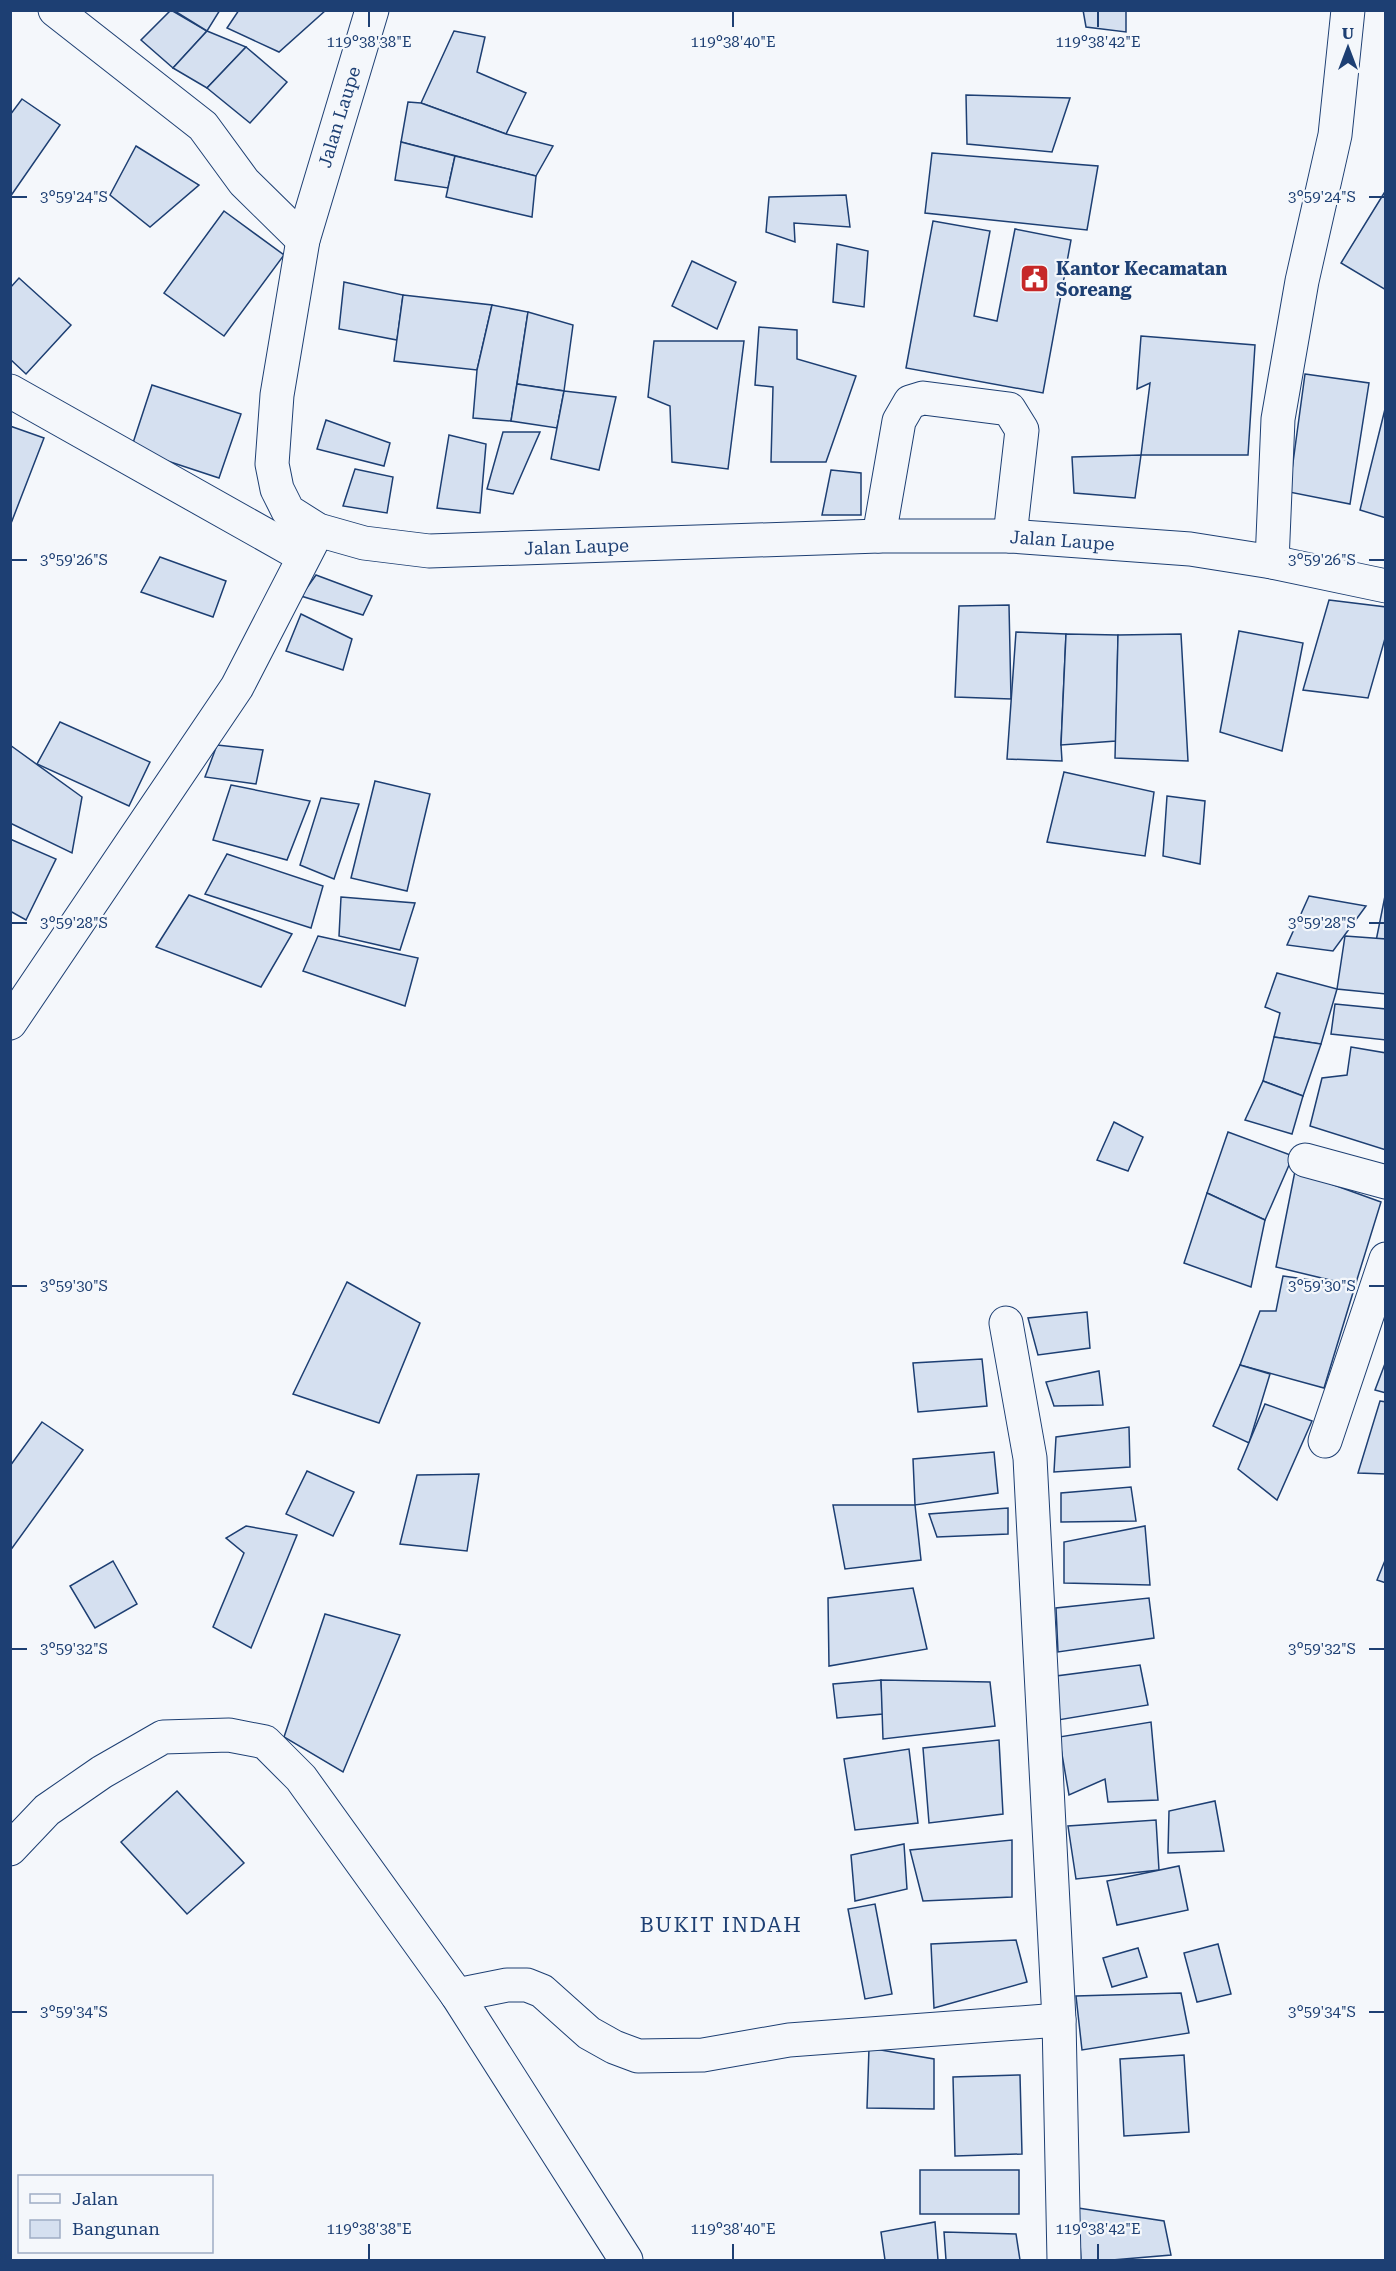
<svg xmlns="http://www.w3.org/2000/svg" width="1396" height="2271" font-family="'Roboto Serif',serif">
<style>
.building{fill:#d5e0f0;stroke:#1d3f73;stroke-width:1.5}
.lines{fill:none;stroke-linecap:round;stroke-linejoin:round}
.minor-casing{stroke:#1d3f73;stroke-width:35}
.minor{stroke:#f4f7fb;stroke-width:33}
.ticks{fill:none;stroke:#1d3f73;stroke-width:2}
.labels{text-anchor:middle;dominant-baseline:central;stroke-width:4.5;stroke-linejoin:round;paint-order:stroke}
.street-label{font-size:18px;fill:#1d3f73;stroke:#f4f7fb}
.poi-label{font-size:18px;font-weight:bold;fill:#1d3f73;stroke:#f4f7fb;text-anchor:start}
.quarter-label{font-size:21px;letter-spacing:1.5px;fill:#1d3f73;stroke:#f4f7fb}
.ticks-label{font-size:15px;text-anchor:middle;fill:#1d3f73;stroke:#f4f7fb;stroke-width:4.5;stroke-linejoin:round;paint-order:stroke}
</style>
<rect width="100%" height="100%" fill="#f4f7fb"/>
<g class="building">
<polygon points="171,10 207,31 173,68 141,40"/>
<polygon points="173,10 220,10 207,31"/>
<polygon points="239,10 326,10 279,52 227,28"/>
<polygon points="1083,10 1126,10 1126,32 1086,27"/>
<polygon points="207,31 246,47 207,88 173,68"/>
<polygon points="454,31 485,37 477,72 526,93 506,134 421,103"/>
<polygon points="246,47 287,82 250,123 207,88"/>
<polygon points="966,95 1070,98 1052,152 967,144"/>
<polygon points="22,99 60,125 10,197 10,115"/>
<polygon points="408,102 421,103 506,134 553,146 536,176 401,142"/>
<polygon points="401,142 455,156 448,188 395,180"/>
<polygon points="136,146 199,185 150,227 110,195"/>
<polygon points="932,153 1098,166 1087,230 925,213"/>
<polygon points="455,156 536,176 532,217 446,197"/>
<polygon points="1386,190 1386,290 1341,263"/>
<polygon points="846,195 850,227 794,223 795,242 766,232 769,197"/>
<polygon points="224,211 284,255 224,336 164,293"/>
<polygon points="933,221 990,231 974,316 997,321 1015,229 1071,240 1043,393 906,368"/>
<polygon points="837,244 868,251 864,307 833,302"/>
<polygon points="692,261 736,282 717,329 672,306"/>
<polygon points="19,278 71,325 26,374 10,359 10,288"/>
<polygon points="344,282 403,295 397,340 339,329"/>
<polygon points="403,295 492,305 477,370 394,361"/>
<polygon points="492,305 528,312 511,421 473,418 477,370"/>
<polygon points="528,312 573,325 564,391 517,384"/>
<polygon points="759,327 797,330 797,359 856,376 826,462 771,462 773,387 755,385"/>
<polygon points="1141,336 1255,345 1248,455 1141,455 1150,383 1137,389"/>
<polygon points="654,341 744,341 728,469 672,462 670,406 648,397"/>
<polygon points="1305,374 1369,383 1350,504 1289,492"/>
<polygon points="517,384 564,391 557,428 511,421"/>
<polygon points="152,385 241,414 219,478 131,449"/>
<polygon points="564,391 616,397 599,470 551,459"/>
<polygon points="1386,405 1386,518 1360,510"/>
<polygon points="326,420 390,443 384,466 317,449"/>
<polygon points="10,426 44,438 10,526"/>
<polygon points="503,432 540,432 513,494 487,489"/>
<polygon points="449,435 486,444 480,513 437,508"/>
<polygon points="1141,455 1135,498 1074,493 1072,457"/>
<polygon points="355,469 393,477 387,513 343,506"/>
<polygon points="831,470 861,473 861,515 822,515"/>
<polygon points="160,557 226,581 213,617 141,592"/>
<polygon points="316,575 372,596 363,615 301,596"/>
<polygon points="1329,600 1386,607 1386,635 1368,698 1303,690"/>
<polygon points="1009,605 1011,699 955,697 959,606"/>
<polygon points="301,614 352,639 343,670 286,651"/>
<polygon points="1239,631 1303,643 1282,751 1220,732"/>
<polygon points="1016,632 1066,634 1061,745 1062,761 1007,759"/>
<polygon points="1066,634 1118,635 1116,741 1061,745"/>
<polygon points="1181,634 1188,761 1115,758 1118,635"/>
<polygon points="60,722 150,762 129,806 37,764"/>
<polygon points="10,745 82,797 72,853 10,823"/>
<polygon points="217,745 263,750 256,784 205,777"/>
<polygon points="1064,772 1154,792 1145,856 1047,842"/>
<polygon points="375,781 430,794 407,891 351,878"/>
<polygon points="231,785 310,801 287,860 213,840"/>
<polygon points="1167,796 1205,801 1200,864 1163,856"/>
<polygon points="321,798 359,804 334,879 300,865"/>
<polygon points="10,839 56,859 26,920 10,911"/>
<polygon points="227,854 323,886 311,928 205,894"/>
<polygon points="1386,891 1386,941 1376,941"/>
<polygon points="189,895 292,934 261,987 156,947"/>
<polygon points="1309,896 1366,906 1333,951 1287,945"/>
<polygon points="341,897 415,903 400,950 339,936"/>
<polygon points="318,936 418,958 405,1006 303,971"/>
<polygon points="1345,936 1386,939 1386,994 1337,989"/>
<polygon points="1277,973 1337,989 1321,1044 1274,1037 1280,1013 1265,1007"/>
<polygon points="1335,1004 1386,1009 1386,1040 1331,1034"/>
<polygon points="1274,1037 1321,1044 1303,1096 1263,1081"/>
<polygon points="1351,1047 1386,1053 1386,1150 1310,1126 1322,1078 1347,1075"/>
<polygon points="1263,1081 1303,1096 1292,1134 1245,1120"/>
<polygon points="1114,1122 1143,1137 1128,1171 1097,1160"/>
<polygon points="1228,1132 1293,1156 1265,1220 1207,1193"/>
<polygon points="1295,1171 1381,1202 1355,1286 1276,1267"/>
<polygon points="1207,1193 1265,1220 1251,1287 1184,1263"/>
<polygon points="1283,1276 1355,1286 1324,1388 1240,1365 1260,1311 1276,1311"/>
<polygon points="347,1282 420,1323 379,1423 293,1394"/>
<polygon points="1087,1312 1090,1348 1038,1355 1028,1318"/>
<polygon points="982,1359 987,1406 918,1412 913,1363"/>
<polygon points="1386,1361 1386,1393 1375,1390"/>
<polygon points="1240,1365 1270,1374 1249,1443 1213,1426"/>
<polygon points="1099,1371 1103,1405 1054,1406 1046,1382"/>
<polygon points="1380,1401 1386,1402 1386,1474 1358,1473"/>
<polygon points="1265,1404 1312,1421 1277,1500 1238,1469"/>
<polygon points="42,1422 83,1450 10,1551 10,1466"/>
<polygon points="1129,1427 1130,1467 1054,1472 1056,1437"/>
<polygon points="994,1452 998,1493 915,1505 913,1459"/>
<polygon points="307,1471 354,1492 333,1536 286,1514"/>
<polygon points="479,1474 467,1551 400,1544 417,1475"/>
<polygon points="1131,1487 1136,1521 1061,1522 1061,1493"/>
<polygon points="833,1505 915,1505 921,1560 845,1569"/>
<polygon points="1008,1508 1008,1534 937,1537 929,1514"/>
<polygon points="246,1526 297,1535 251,1648 213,1627 244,1553 226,1538"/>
<polygon points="1145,1526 1150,1585 1064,1583 1064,1542"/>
<polygon points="1386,1558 1386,1583 1377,1580"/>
<polygon points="113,1561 137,1604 95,1628 70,1586"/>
<polygon points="913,1588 927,1649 829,1666 828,1598"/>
<polygon points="1149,1598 1154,1638 1058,1652 1056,1608"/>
<polygon points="325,1614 400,1635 343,1772 284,1737"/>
<polygon points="1140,1665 1148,1705 1052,1721 1041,1678"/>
<polygon points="881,1680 883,1714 837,1718 833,1684"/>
<polygon points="881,1680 990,1682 995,1726 883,1739"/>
<polygon points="1151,1722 1158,1800 1108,1802 1105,1779 1069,1795 1059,1737"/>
<polygon points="999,1740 1003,1814 929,1823 923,1748"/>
<polygon points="909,1749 918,1823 855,1830 844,1759"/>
<polygon points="177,1791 244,1863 187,1914 121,1842"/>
<polygon points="1215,1801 1224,1851 1168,1853 1169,1811"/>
<polygon points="1156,1820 1159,1870 1076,1879 1068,1826"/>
<polygon points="1012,1840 1012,1897 923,1901 910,1850"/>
<polygon points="904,1844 907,1889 855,1901 851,1855"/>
<polygon points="1179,1866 1188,1910 1117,1925 1107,1881"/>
<polygon points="875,1904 892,1994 865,1999 848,1909"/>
<polygon points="1016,1940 1027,1982 934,2008 931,1944"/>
<polygon points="1218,1944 1231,1994 1197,2002 1184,1953"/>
<polygon points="1138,1948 1147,1977 1112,1987 1103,1958"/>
<polygon points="1181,1993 1189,2033 1082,2050 1076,1996"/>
<polygon points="869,2048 934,2059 934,2109 867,2108"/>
<polygon points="1184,2055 1189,2132 1124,2136 1120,2059"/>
<polygon points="1020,2075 1022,2154 955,2156 953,2077"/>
<rect x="920" y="2170" width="99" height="44"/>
<polygon points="1078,2208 1164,2221 1171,2255 1112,2260 1081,2260"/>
<polygon points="935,2222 938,2260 885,2260 881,2232"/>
<polygon points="944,2232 1016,2234 1020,2260 946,2260"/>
</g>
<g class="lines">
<defs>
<g id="minor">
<polyline points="55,10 203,126 244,182 303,240"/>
<path id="s1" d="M 372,10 L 303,240 L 277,395 L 272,464 L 277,489 L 288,511 L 318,530 L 364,543 L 429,551 L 879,536 L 1010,536 L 1190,549 L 1272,562 L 1386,586"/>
<polyline points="10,391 303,556"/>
<polyline points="879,536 899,421 910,402 923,398 1009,409 1022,430 1010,536"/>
<polyline points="1272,562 1278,419 1302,281 1335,135 1348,10"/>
<polyline points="10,1023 237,687 318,530"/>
<polyline points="1305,1160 1386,1182"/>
<polyline points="1006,1323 1030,1458 1059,2020 1064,2260"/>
<polyline points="1325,1441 1386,1259"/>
<polyline points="10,1849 47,1810 102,1772 163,1737 229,1735 265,1742 301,1778 457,1995 626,2260"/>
<polyline points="457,1995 507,1985 527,1985 542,1991 589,2033 614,2047 638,2056 703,2055 789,2040 1059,2020"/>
</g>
</defs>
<use href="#minor" class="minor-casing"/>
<use href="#minor" class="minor"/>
</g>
<path class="ticks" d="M 369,12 L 369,27M 733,12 L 733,27M 1098,12 L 1098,27M 12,197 L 27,197M 1369,197 L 1384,197M 12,560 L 27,560M 1369,560 L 1384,560M 12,923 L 27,923M 1369,923 L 1384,923M 12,1286 L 27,1286M 1369,1286 L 1384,1286M 12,1649 L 27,1649M 1369,1649 L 1384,1649M 12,2012 L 27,2012M 1369,2012 L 1384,2012M 369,2244 L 369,2259M 733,2244 L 733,2259M 1098,2244 L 1098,2259"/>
<defs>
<symbol id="civic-square" viewBox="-11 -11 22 22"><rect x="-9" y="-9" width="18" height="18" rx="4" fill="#c62828" stroke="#f4f7fb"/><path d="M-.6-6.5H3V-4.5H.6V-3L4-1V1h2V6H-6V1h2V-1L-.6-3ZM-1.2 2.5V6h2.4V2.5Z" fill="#fff"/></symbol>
</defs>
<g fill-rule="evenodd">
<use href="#civic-square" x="1018" y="262" width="33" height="33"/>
</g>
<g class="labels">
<g class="street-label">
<text transform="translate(339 117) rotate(-73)">Jalan Laupe</text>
<text stroke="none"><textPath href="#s1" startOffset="1299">Jalan Laupe</textPath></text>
<text stroke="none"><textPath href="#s1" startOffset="813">Jalan Laupe</textPath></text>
</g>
<g class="poi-label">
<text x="1056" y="268">Kantor Kecamatan<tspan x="1056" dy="21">Soreang</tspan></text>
</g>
<g class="quarter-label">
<text x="721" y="1925">BUKIT INDAH</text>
</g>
</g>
<g class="ticks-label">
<text x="369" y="47">119°38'38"E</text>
<text x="733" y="47">119°38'40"E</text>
<text x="1098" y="47">119°38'42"E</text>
<text x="74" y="202">3°59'24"S</text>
<text x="1322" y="202">3°59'24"S</text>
<text x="74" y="565">3°59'26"S</text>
<text x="1322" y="565">3°59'26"S</text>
<text x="74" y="928">3°59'28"S</text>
<text x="1322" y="928">3°59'28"S</text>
<text x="74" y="1291">3°59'30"S</text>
<text x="1322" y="1291">3°59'30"S</text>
<text x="74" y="1654">3°59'32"S</text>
<text x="1322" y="1654">3°59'32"S</text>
<text x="74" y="2017">3°59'34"S</text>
<text x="1322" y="2017">3°59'34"S</text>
<text x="369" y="2234">119°38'38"E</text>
<text x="733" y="2234">119°38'40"E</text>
<text x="1098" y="2234">119°38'42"E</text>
</g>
<rect width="1396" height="2271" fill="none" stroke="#1d3f73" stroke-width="24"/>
<rect x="18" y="2175" width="195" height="78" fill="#f4f7fb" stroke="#9eadc5" stroke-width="1.5"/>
<rect x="30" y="2194" width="30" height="9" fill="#f4f7fb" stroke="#9eadc5" stroke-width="1.5"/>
<text x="72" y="2205" font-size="18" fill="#1d3f73">Jalan</text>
<rect x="30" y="2220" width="30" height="18" fill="#d5e0f0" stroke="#9eadc5" stroke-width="1.5"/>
<text x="72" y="2235" font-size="18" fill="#1d3f73">Bangunan</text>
<g transform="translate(1348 48)" stroke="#f4f7fb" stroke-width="4.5" paint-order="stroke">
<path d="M0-4.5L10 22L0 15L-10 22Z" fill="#1d3f73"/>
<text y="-9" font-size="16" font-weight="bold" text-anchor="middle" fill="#1d3f73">U</text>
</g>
</svg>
